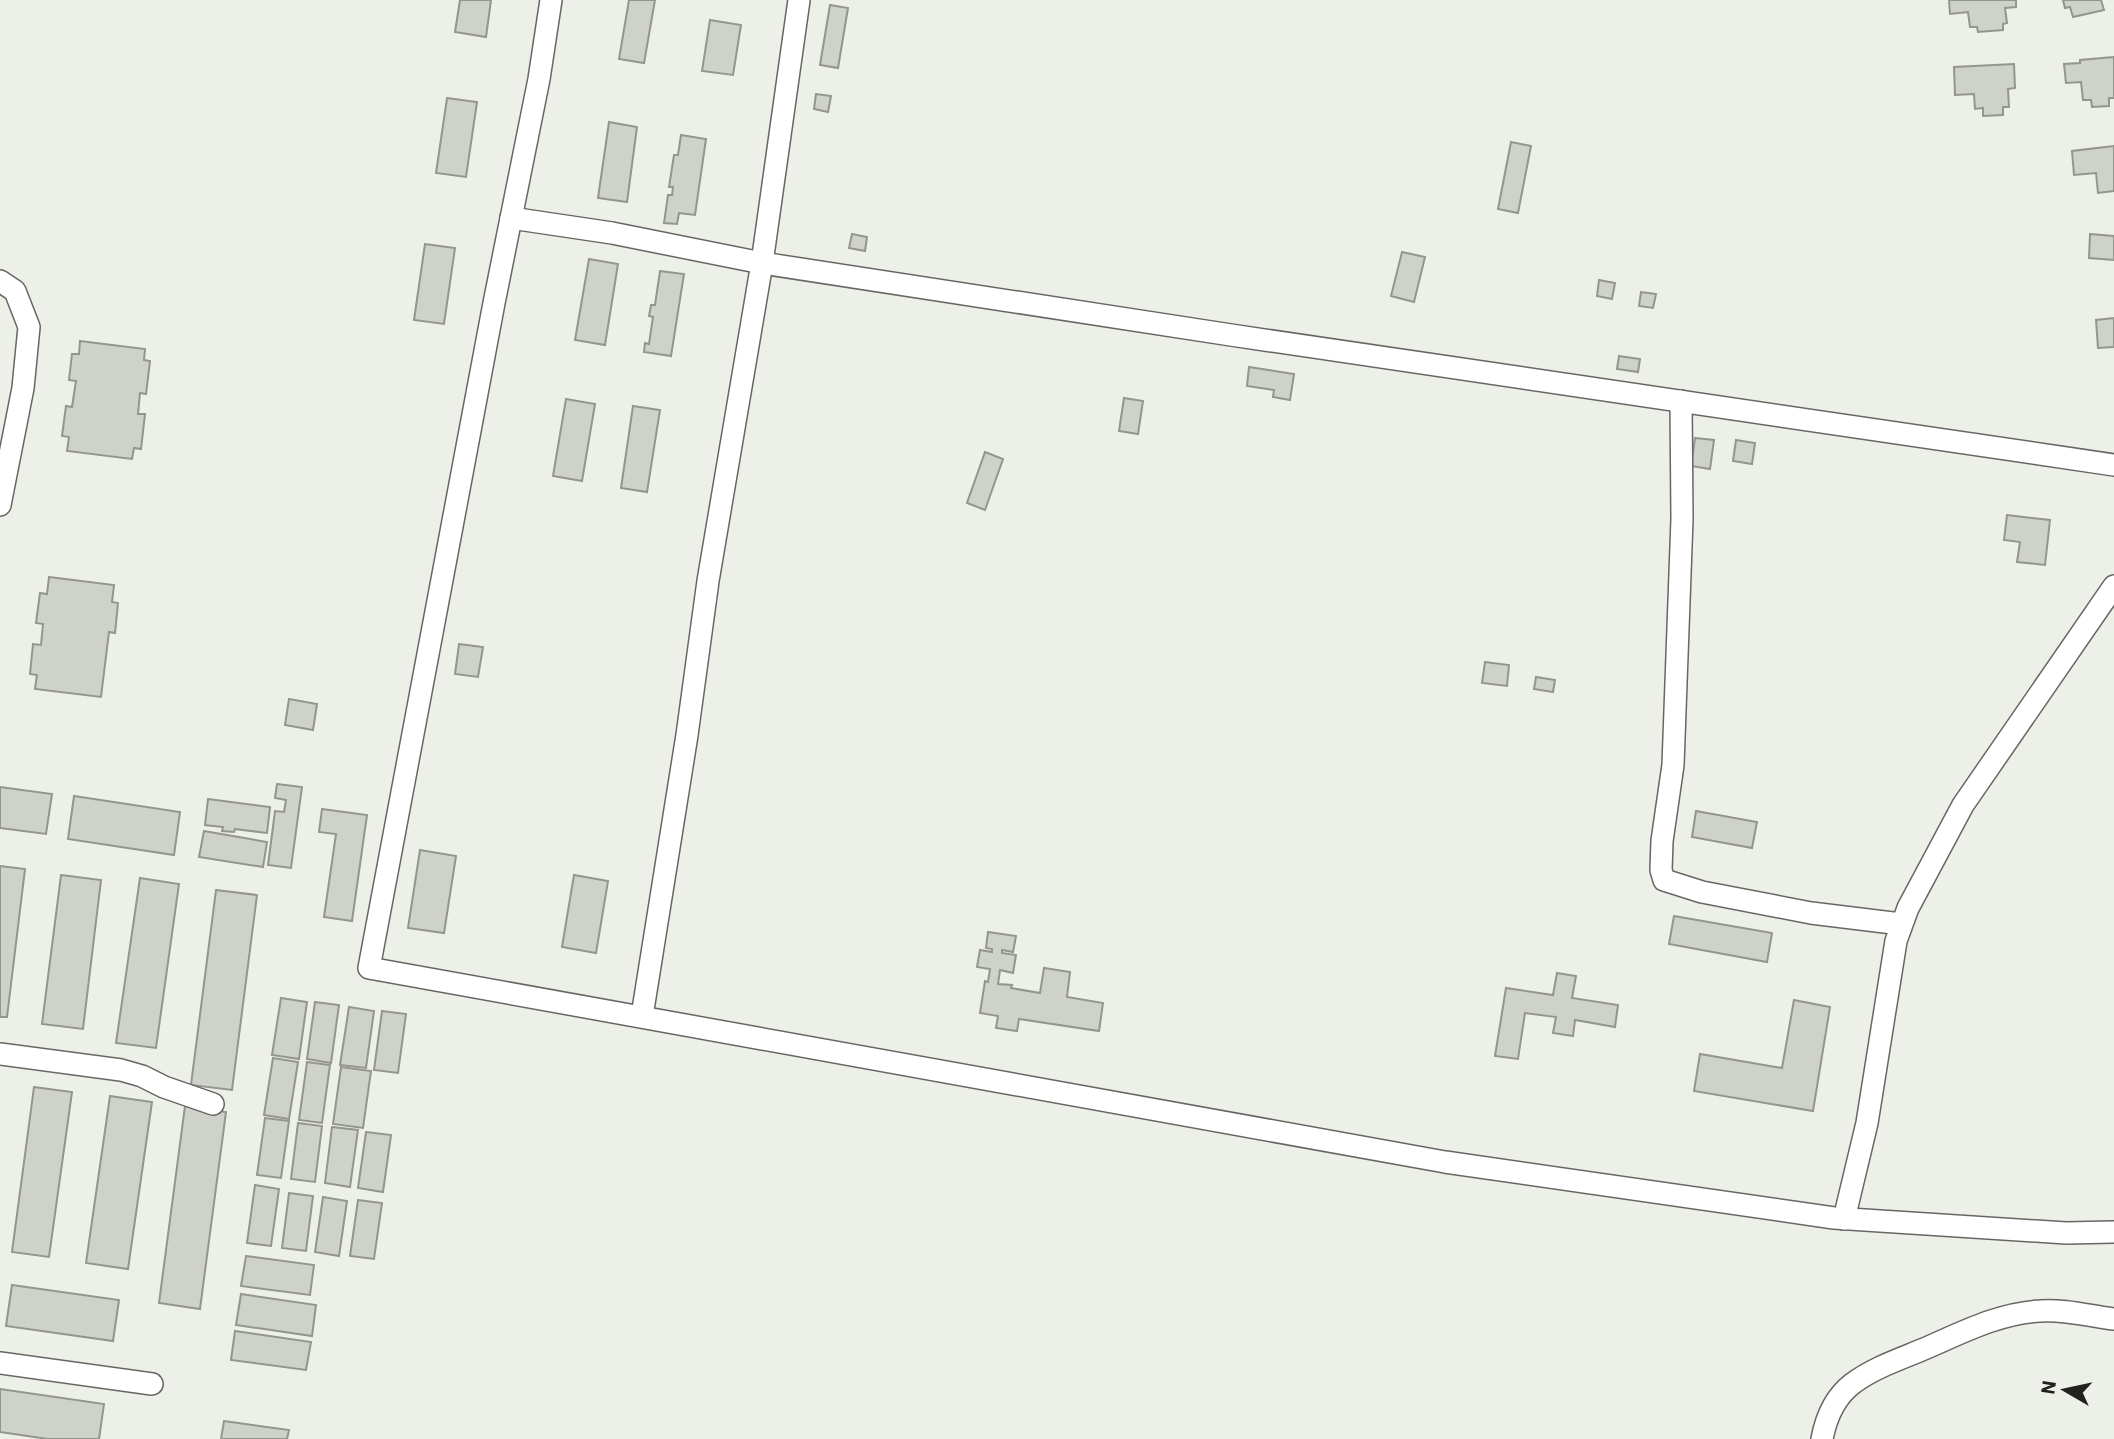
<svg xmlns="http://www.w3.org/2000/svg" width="2114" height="1439" font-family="'IBM Plex Sans',sans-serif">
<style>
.building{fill:#cfd1cb;stroke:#93958f;stroke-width:2}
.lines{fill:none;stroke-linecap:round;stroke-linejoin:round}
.street-casing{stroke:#666762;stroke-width:24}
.street{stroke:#fff;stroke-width:21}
</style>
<rect width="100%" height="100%" fill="#edefe9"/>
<g class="building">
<polygon points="460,0 491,0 486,37 455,32"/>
<polygon points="629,0 655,0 644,63 619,59"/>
<polygon points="1949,0 2016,0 2016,7 2005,8 2007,23 2003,24 2003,30 1978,32 1977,27 1970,27 1968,12 1950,14"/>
<polygon points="2063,0 2101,0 2104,10 2073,17 2070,7 2065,8"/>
<polygon points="830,5 848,8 838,68 820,65"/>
<polygon points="710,20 741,25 733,75 702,71"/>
<polygon points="2114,57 2114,98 2109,98 2109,106 2092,107 2091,100 2083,100 2081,82 2066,83 2064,64 2080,63 2080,60"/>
<polygon points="2014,64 2015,88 2008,89 2009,107 2003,107 2003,115 1983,116 1983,108 1975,109 1974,94 1955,95 1954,67"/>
<polygon points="816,94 831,96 828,112 814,109"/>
<polygon points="447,98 477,102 466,177 436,173"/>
<polygon points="609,122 637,127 627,202 598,198"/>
<polygon points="681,135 706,139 695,215 679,213 677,224 664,223 668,195 672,195 673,187 669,187 674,155 678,155"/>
<polygon points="1511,142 1531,146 1518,213 1498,209"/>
<polygon points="2114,146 2114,191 2098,193 2096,173 2074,175 2072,151"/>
<polygon points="852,234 867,237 865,251 849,248"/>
<polygon points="2090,234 2114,236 2114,260 2089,258"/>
<polygon points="425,244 455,248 444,324 414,320"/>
<polygon points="1402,252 1425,257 1414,302 1391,296"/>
<polygon points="589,259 618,264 605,345 575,340"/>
<polygon points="660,271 684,274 671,356 644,352 645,343 649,344 653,317 649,316 651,305 655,305"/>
<polygon points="1599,280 1615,283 1612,299 1597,296"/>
<polygon points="1641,292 1656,294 1653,308 1639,306"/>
<polygon points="2114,318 2114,347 2098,348 2096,320"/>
<polygon points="80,341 145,349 144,360 150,361 146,394 140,393 138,414 145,414 141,449 134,448 132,459 67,451 69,437 62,436 66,406 72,407 76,381 69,380 72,354 79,354"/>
<polygon points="1619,356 1640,359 1638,372 1617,369"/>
<polygon points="1249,367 1294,374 1290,400 1273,397 1274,390 1247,386"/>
<polygon points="1124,398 1143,401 1138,434 1119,431"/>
<polygon points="566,399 595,404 582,481 553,476"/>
<polygon points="633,406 660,410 647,492 621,488"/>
<polygon points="1695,438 1714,440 1710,469 1691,466"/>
<polygon points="1736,440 1755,443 1752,464 1733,461"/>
<polygon points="985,452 1003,459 985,510 967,503"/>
<polygon points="2007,515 2050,520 2045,565 2017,562 2020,542 2004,540"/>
<polygon points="49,577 114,585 112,602 118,603 115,633 109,632 101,697 35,689 37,675 30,674 33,644 41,645 43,624 36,623 40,593 47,594"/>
<polygon points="459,644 483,647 478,677 455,674"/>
<polygon points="1485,662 1509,665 1507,686 1482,683"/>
<polygon points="1536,677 1555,680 1553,692 1534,689"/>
<polygon points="289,699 317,704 313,730 285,725"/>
<polygon points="277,784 302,787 291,868 268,865 275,811 284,812 286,800 275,798"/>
<polygon points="0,787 52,794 46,834 0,828"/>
<polygon points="74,796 180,812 174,855 68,839"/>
<polygon points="208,799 270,807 267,833 235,829 234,832 222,831 223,827 205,825"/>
<polygon points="322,809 367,815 352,921 324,917 336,834 319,832"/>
<polygon points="1696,811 1757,822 1752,848 1692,837"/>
<polygon points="204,831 267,842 263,867 199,857"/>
<polygon points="420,850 456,856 444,933 408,928"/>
<polygon points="0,866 25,869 7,1017 0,1017"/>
<polygon points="61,875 101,880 83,1029 42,1024"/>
<polygon points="574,875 608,881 596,953 562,947"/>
<polygon points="140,878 179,884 156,1048 116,1043"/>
<polygon points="216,890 257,895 232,1090 191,1085"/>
<polygon points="1674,916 1772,933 1767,962 1669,944"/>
<polygon points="988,932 1016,936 1013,952 1002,950 1002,953 1016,955 1013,973 1000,970 998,984 1012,985 1011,988 1040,993 1044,968 1070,972 1067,997 1103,1003 1099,1031 1019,1019 1017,1031 996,1028 998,1016 980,1013 985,981 988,982 990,969 977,967 980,950 992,952 992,949 986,948"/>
<polygon points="1557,973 1576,976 1572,998 1618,1005 1615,1027 1575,1020 1573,1036 1553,1033 1556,1017 1525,1013 1518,1059 1495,1056 1506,988 1553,995"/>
<polygon points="281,998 307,1002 299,1059 272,1055"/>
<polygon points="1794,1000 1830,1007 1813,1111 1694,1091 1700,1054 1782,1068"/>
<polygon points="315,1002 339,1005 331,1063 307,1059"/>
<polygon points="349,1007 374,1011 366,1068 340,1065"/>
<polygon points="382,1011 406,1014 398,1073 374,1070"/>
<polygon points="273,1058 298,1062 289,1119 264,1115"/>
<polygon points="307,1062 330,1065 322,1123 299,1120"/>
<polygon points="341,1067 371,1071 363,1128 333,1124"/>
<polygon points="34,1087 72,1092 49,1257 12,1252"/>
<polygon points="110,1096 152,1102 128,1269 86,1263"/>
<polygon points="185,1106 226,1112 200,1309 159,1303"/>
<polygon points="265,1118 289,1121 281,1178 257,1175"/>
<polygon points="298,1123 322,1126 315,1182 291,1179"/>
<polygon points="332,1127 358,1130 350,1187 325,1183"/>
<polygon points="366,1132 391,1135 383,1192 358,1188"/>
<polygon points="255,1185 279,1189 271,1246 247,1243"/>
<polygon points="289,1193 313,1196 306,1251 282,1248"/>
<polygon points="323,1197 347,1201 339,1256 315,1252"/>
<polygon points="358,1200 382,1203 374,1259 350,1256"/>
<polygon points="246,1256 314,1265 310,1295 241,1286"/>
<polygon points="12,1285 119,1300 113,1341 6,1326"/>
<polygon points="241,1294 316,1305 312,1336 236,1325"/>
<polygon points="235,1331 311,1342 306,1370 231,1360"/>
<polygon points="0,1389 104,1404 99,1439 48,1439 0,1432"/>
<polygon points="224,1421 289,1430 287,1439 221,1439"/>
</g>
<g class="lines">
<defs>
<g id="street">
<polyline points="551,0 539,79 494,303 369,968 1445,1162 1834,1218 2066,1233 2114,1232"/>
<polyline points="511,218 612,233 762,263 1231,335 2114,465"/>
<polyline points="0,281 15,291 29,327 23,388 0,505"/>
<polyline points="1681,401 1682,519 1673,765 1662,841 1661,870 1664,880 1702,892 1811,913 1901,924"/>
<polyline points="642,1016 687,735 708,581 762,263 799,0"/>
<polyline points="0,1054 121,1070 142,1076 164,1087 213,1104"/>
<polyline points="1844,1219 1867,1123 1896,941 1908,908 1963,805 2114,586"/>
<polyline points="0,1363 152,1384"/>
<path d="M 1822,1439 C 1826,1418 1834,1398 1852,1384 C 1873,1368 1900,1359 1924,1349 C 1961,1333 1999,1313 2040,1311 C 2064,1309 2090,1316 2114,1319"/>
</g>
</defs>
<use href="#street" class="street-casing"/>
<use href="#street" class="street"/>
</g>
<g transform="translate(2065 1390) rotate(279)" stroke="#edefe9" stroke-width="5" paint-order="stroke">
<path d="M0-5L12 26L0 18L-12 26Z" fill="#212220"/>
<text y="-10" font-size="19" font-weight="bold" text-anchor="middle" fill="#212220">N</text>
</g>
</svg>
